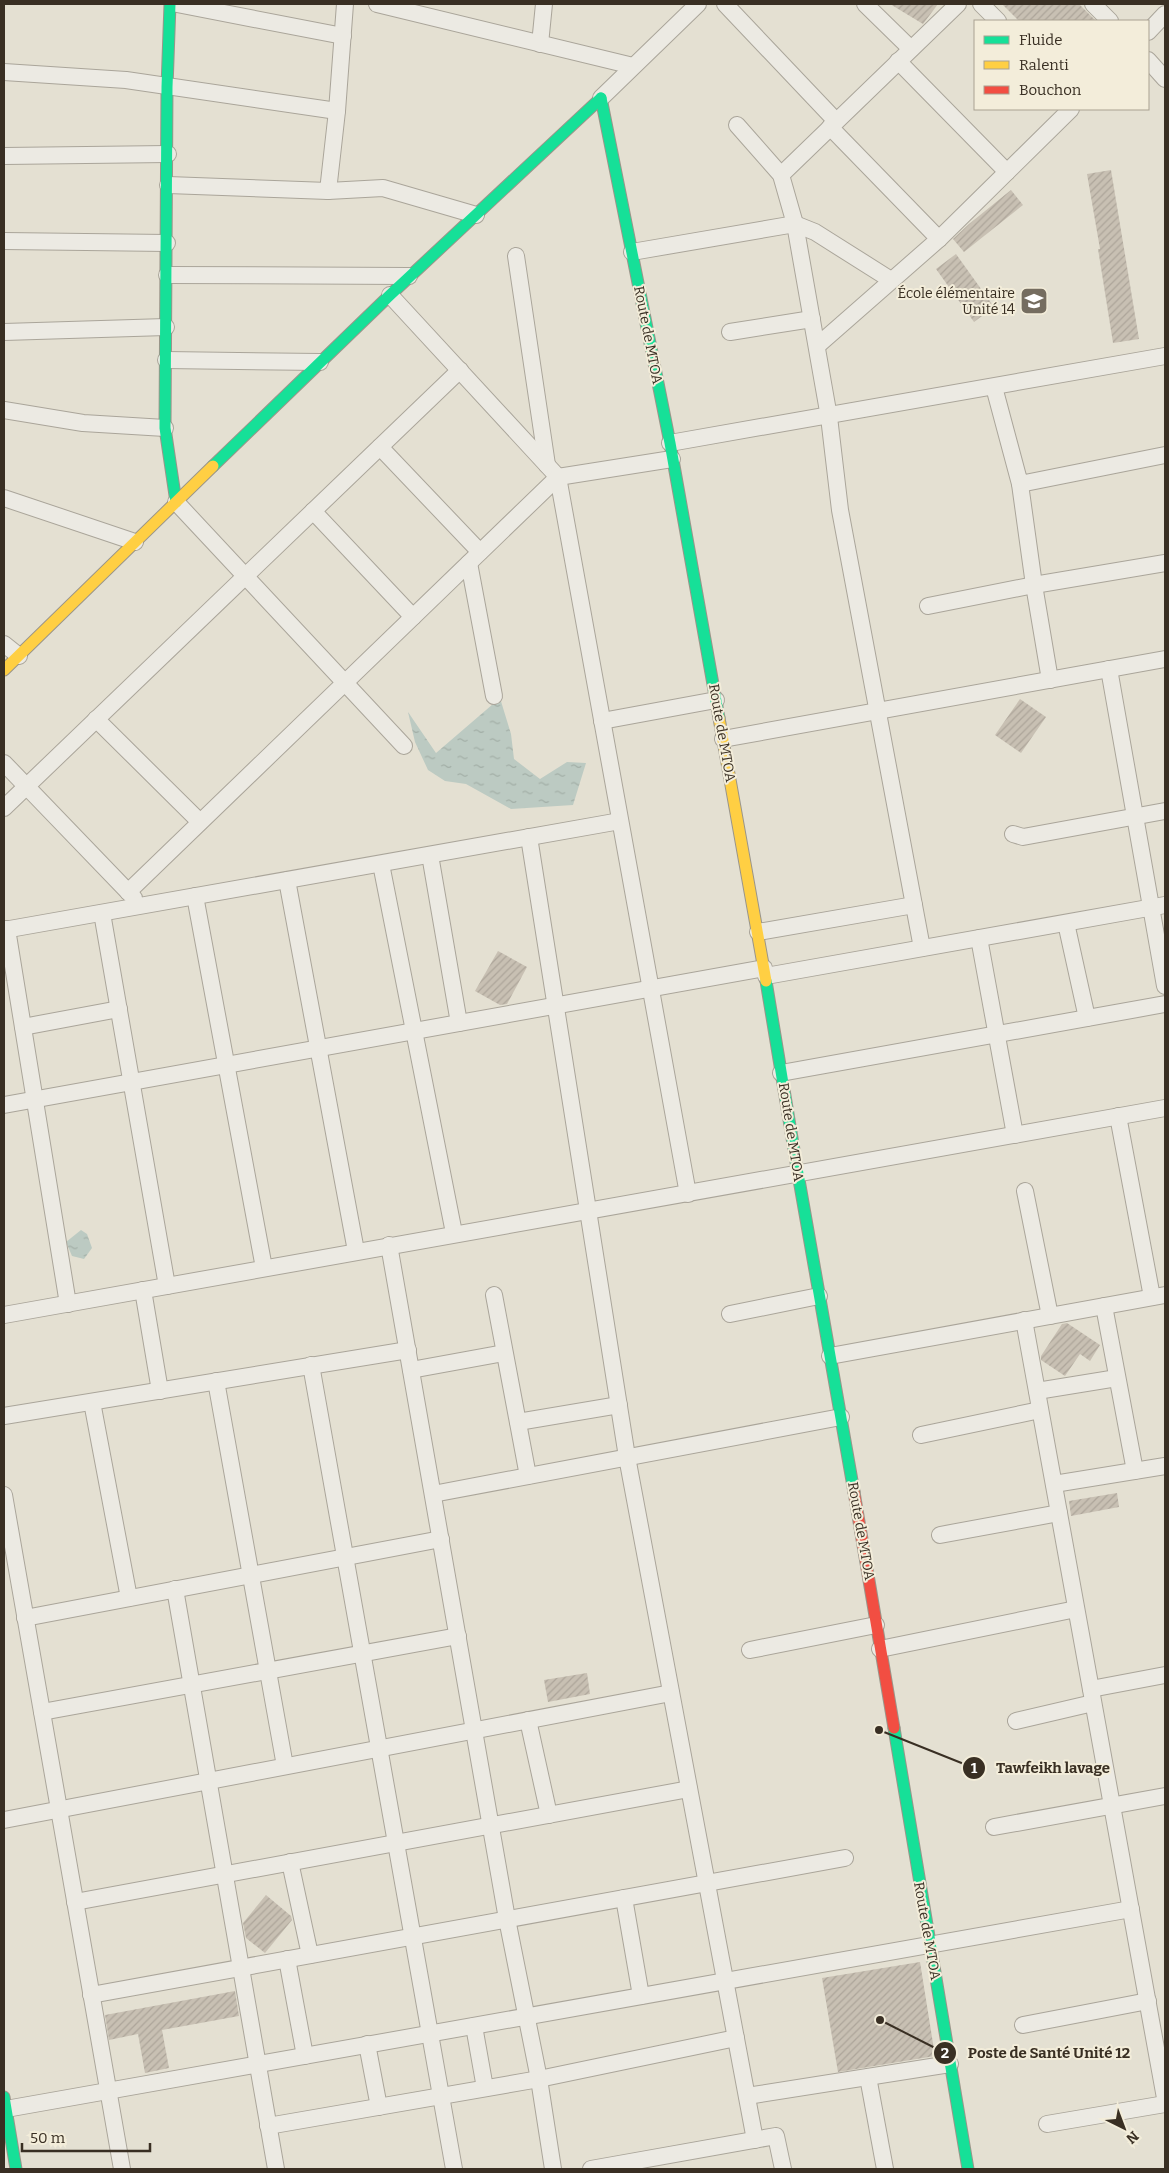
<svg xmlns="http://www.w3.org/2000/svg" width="1169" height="2173" font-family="Bitter,serif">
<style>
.water{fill:url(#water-ripples)}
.building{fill:url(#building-hatch)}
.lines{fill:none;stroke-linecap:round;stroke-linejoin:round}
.street-casing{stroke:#aaa59a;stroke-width:18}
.fast-casing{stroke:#9a958a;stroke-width:13}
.slow-casing{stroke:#9a958a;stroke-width:13}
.jam-casing{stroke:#9a958a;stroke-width:13}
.street{stroke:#eceae3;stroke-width:16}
.fast{stroke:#16e098;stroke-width:11}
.slow{stroke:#ffcf43;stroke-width:11}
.jam{stroke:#f24e42;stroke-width:11}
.labels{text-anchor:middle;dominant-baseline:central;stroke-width:4;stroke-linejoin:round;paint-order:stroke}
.poi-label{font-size:14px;fill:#392f23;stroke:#f3edda;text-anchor:end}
.street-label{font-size:14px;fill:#392f23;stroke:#f3edda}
.leader{fill:none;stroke:#392f23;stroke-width:2}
.callout-dot{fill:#392f23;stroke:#f3edda;stroke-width:2}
.mark-label{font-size:15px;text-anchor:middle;font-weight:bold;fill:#fff}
.callout-label{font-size:15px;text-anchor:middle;font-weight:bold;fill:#392f23;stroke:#f3edda;stroke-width:4;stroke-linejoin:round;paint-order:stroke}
</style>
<defs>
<pattern id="water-ripples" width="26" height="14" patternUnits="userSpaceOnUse" patternTransform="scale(1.25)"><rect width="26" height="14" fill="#bccac2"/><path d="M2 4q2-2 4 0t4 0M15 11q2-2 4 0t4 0" fill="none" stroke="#a2aea6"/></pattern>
<pattern id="building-hatch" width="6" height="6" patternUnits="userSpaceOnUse" patternTransform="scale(1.25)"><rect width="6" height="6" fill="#c8c0b3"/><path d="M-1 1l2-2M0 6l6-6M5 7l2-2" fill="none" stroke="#ada59a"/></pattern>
</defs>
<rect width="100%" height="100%" fill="#e4e0d2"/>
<g class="water">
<polygon points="500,698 511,734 514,759 540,779 567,762 586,763 573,805 511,809 466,784 445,781 428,770 415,742 408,712 436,753"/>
<polygon points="81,1230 87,1234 92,1248 84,1259 72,1256 66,1242"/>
</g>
<g class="building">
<polygon points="890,4 938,4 923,24"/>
<polygon points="1002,4 1079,4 1096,21 1019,21"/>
<polygon points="1111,170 1139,339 1113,343 1098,249 1100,249 1087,174"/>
<polygon points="1011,190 1023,205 964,252 953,239 969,224"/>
<polygon points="956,254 994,307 974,322 936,269"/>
<polygon points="1020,699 1046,717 1021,753 995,735"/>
<polygon points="498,951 527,967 507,1004 500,1005 475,991"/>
<polygon points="1067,1323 1100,1345 1090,1361 1080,1354 1065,1376 1041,1360 1041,1356 1062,1324"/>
<polygon points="1117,1493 1119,1507 1071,1516 1069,1501"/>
<polygon points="587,1673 590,1694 548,1702 544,1680"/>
<polygon points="266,1895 291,1916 292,1920 265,1953 246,1938 243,1923"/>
<polygon points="920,1962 935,2056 838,2072 822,1978"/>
<polygon points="235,1991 239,2016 162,2030 169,2068 145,2073 138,2034 109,2040 105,2015"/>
</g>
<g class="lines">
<defs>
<g id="street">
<polyline points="177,4 343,36"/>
<polyline points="377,4 633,66"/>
<polyline points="725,4 836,121"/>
<polyline points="865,4 911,49"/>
<polyline points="981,4 998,21"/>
<polyline points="1093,4 1110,21"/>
<polyline points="1148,32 1165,14"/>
<polyline points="540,44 544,4"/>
<polyline points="1148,60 1165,79"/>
<polyline points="898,61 1007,172"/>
<polyline points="4,72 126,80 337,111"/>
<polyline points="601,98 698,4"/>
<polyline points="737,125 781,175 795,224 829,417 840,510 922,948"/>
<polyline points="830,127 939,239"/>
<polyline points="4,156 168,154"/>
<polyline points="781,175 958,4"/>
<polyline points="168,185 328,191 383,188 476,215"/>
<polyline points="328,191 337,111 345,4"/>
<polyline points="4,241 167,243"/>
<polyline points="632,252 795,224 815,232 891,280"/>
<polyline points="516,256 547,465"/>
<polyline points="167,275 409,276"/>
<polyline points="390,295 558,477 688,1194"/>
<polyline points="4,332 166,327"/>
<polyline points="730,332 812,319"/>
<polyline points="817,346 939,239 1071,109"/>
<polyline points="166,360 320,362"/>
<polyline points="994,387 1020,484 1165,455"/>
<polyline points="4,410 83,423 165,428"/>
<polyline points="670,443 1165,356"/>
<polyline points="380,447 480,552"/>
<polyline points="1020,484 1034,585 1050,680"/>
<polyline points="4,498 135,542"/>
<polyline points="176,502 404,746"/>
<polyline points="313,511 413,617"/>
<polyline points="469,563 494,696"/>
<polyline points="928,606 1034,585 1165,563"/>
<polyline points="4,644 19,656"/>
<polyline points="1109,669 1165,986"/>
<polyline points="96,719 200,822"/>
<polyline points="602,721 716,700"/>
<polyline points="723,739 1165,659"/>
<polyline points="4,763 134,898"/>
<polyline points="4,808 460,370"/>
<polyline points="1013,834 1023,837 1165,811"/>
<polyline points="529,837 627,1457 755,2140"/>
<polyline points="430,855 459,1023"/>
<polyline points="381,864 454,1233"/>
<polyline points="287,880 356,1251"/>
<polyline points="128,892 558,477 672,459"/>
<polyline points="195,896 264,1268"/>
<polyline points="102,913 167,1286"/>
<polyline points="1066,923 1087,1018"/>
<polyline points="7,929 68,1304"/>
<polyline points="4,930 620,821"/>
<polyline points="758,932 914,905"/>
<polyline points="979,938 1015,1135"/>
<polyline points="766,976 1165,905"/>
<polyline points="23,1027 119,1009"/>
<polyline points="781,1073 1165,1004"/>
<polyline points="4,1105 764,968"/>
<polyline points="1118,1116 1152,1297"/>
<polyline points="1025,1191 1050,1316"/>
<polyline points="389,1245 507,1919 539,2079 553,2169"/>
<polyline points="143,1290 160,1391"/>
<polyline points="494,1295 528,1476"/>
<polyline points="1104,1306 1135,1471"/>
<polyline points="730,1314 819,1296"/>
<polyline points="4,1315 1165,1108"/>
<polyline points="1024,1320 1165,2098"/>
<polyline points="830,1356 1165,1295"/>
<polyline points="311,1365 454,2169"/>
<polyline points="411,1370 504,1353"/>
<polyline points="216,1381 285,1766"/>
<polyline points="1037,1391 1117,1378"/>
<polyline points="92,1402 129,1598"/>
<polyline points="4,1416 408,1350"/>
<polyline points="518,1422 619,1405"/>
<polyline points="921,1435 1040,1410"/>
<polyline points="1054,1484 1165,1466"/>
<polyline points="433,1494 841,1417"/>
<polyline points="4,1495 122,2169"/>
<polyline points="940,1535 1059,1513"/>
<polyline points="175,1589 276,2169"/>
<polyline points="25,1618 441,1539"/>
<polyline points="880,1649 1076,1609"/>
<polyline points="750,1650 876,1625"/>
<polyline points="1091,1689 1165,1675"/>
<polyline points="42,1712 458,1636"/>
<polyline points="528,1720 549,1815"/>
<polyline points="1016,1721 1093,1703"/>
<polyline points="4,1820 671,1693"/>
<polyline points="994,1827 1165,1796"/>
<polyline points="290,1862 310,1955"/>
<polyline points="624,1898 641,1996"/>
<polyline points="75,1902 689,1789"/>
<polyline points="287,1959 305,2056"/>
<polyline points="91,1995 845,1858"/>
<polyline points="1023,2025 1148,2001"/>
<polyline points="474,2026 485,2088"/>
<polyline points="367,2044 379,2107"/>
<polyline points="868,2077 885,2169"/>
<polyline points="747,2096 950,2064"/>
<polyline points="6,2109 1131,1909"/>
<polyline points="1047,2124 1165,2104"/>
<polyline points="268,2126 539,2079 736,2038"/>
<polyline points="591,2169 776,2136 783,2169"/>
</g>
<g id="fast">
<polyline points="170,4 167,87 165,428 176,502"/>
<polyline points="601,98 670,443 719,718"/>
<polyline points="213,466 390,295 601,98"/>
<polyline points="766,981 798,1174 854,1492"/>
<polyline points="894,1728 968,2169"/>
<polyline points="4,2097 16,2169"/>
</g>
<g id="slow">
<polyline points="4,670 213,466"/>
<polyline points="719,718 766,981"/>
</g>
<polyline id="jam" points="854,1492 894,1728"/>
</defs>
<use href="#street" class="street-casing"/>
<use href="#fast" class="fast-casing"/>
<use href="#slow" class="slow-casing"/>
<use href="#jam" class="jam-casing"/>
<use href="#street" class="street"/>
<use href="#fast" class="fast"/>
<use href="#slow" class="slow"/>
<use href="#jam" class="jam"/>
</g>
<defs>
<symbol id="school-square" viewBox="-11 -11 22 22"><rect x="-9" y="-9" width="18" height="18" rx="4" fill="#756d60" stroke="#f3edda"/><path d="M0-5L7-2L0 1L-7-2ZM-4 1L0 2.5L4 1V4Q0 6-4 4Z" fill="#fff"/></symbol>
</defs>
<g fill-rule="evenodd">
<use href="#school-square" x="1018" y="285" width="32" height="32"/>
</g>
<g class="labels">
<g class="poi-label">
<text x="1015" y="293">École élémentaire<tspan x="1015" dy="16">Unité 14</tspan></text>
</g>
<g class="street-label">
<text transform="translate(648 335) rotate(79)">Route de MTOA</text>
<text transform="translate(722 733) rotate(80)">Route de MTOA</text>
<text transform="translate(791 1132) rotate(81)">Route de MTOA</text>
<text transform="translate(861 1531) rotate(80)">Route de MTOA</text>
<text transform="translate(927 1931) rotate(80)">Route de MTOA</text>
</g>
</g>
<path class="leader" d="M879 1730L974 1768M880 2020L945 2053"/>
<g class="callout-dot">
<circle cx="879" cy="1730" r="5"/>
<circle cx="880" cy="2020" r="5"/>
<circle cx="974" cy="1768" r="12"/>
<circle cx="945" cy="2053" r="12"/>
</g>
<g class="mark-label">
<text x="974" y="1773">1</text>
<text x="945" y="2058">2</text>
</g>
<g class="callout-label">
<text x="1053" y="1773">Tawfeikh lavage</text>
<text x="1049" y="2058">Poste de Santé Unité 12</text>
</g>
<rect width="1169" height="2173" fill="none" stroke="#392f23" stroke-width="10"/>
<rect x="974" y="20" width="175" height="90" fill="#f3edda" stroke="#a9a191"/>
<rect x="984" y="36" width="25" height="8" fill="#16e098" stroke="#a9a191"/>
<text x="1019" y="45" font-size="15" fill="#392f23">Fluide</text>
<rect x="984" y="61" width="25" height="8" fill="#ffcf43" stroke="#a9a191"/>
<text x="1019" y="70" font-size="15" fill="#392f23">Ralenti</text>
<rect x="984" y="86" width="25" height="8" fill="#f24e42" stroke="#a9a191"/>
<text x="1019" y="95" font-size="15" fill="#392f23">Bouchon</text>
<g transform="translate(1124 2128) rotate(138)" stroke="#f3edda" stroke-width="4" paint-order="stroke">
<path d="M0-4L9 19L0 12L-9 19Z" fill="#392f23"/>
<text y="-8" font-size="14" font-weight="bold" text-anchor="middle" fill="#392f23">N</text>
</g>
<path d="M22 2143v8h128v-8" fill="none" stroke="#392f23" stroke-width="2.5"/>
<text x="30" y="2143" font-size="15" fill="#392f23" stroke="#f3edda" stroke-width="4" paint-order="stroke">50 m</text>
</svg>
